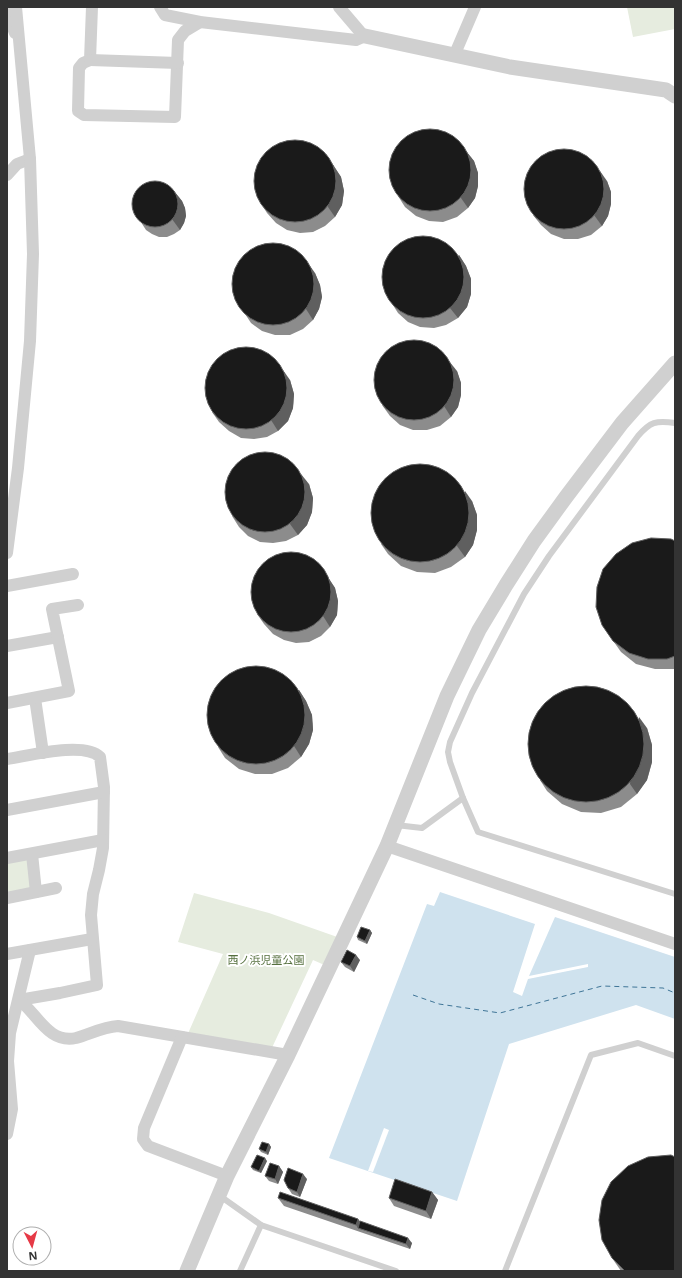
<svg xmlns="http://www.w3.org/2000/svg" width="682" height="1278" font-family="'Open Sans','Noto Sans JP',sans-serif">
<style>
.green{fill:#e6ecdf}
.water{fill:#cfe2ee}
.pier{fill:#fff}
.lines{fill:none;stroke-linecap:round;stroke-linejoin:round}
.ferry{stroke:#3f7597;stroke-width:1;stroke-dasharray:5 4;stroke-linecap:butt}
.service{stroke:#d0d0d0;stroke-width:6}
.minor{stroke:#d0d0d0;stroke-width:12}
.tertiary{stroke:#d0d0d0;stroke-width:15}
.wall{fill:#8c8c8c}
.shaded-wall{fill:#5f5f5f}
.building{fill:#1a1a1a;stroke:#5f5f5f}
.labels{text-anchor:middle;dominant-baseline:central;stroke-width:4;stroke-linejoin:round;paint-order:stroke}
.park-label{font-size:11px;fill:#56703f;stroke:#fff}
</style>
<rect width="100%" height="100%" fill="#fff"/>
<g class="green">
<polygon points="627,7 675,7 675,29 633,37"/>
<polygon points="28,858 31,890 7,896 7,862"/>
<polygon points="194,893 269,913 343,939 329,967 313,960 270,1052 186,1038 223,954 178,942"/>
</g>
<polygon class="water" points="440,892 535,924 513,992 522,996 528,979 588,967 588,964 529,976 555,917 675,957 675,1019 636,1005 509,1044 457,1201 329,1158 427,904 434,906"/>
<polygon class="pier" points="384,1128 389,1130 373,1172 368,1171"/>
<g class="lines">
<polyline class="ferry" points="413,995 439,1004 500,1013 602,986 663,988 675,993"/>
<g class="service">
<path d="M 463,798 L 450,762 L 448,752 L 450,742 L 472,693 L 524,594 L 549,556 L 638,436 C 650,422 656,420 675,423"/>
<polyline points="396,825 422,828 463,798 478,832 675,894"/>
<polyline points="220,1196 261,1225 396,1271"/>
<polyline points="240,1271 261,1225"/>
<polyline points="505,1271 591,1055 638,1043 675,1056"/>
</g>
<g class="minor">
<polyline points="92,7 90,60 83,63 79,68 78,111 84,115 175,117 178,40 185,31 200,22"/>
<polyline points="160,7 165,15 200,22 356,40 365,36"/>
<polyline points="339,7 362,34 365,36"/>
<polyline points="7,13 15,33"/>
<polyline points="454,56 475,7"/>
<polyline points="90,60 178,63"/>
<polyline points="7,175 17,164 30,159"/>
<polyline points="7,553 18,468 30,341 33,254 30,159 16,7"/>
<polyline points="7,586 73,574"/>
<polyline points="7,646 58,637"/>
<polyline points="35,698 43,753"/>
<polyline points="7,703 69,691 52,609 78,605"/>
<path d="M 7,759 C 28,756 84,741 100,757 L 104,787 L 103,848 L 99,870 L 93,894 L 91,915 L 97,985 L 60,993 L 19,1000"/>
<polyline points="7,810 104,792"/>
<polyline points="387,846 675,944"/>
<polyline points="32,854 36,892"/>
<polyline points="7,858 103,840"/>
<polyline points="7,898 56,888"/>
<polyline points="7,954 92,939"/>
<path d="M 19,1000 C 37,1013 48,1044 76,1038 C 90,1034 103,1027 118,1026 L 288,1055"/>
<polyline points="182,1037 144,1128 143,1139 148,1146 227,1176"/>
<polyline points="7,1134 12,1109 8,1061 10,1033 30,950"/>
</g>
<g class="tertiary">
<polyline points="365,36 510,67 666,90 675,96"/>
<polyline points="187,1271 227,1176 288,1055 387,846 447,696 479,630 506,585 534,541 566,497 622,423 675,363"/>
</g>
</g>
<g class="wall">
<polygon points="466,151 474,161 478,173 478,186 475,198 468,208 457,217 443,222 429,221 416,216 405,207 398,196"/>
<polygon points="326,154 341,177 344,191 342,205 335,217 325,226 313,232 300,233 287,230 276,223 267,213 260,202"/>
<polygon points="607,181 611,192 611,204 608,216 602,226 591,235 578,239 564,239 551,234 541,225 533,215"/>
<polygon points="174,191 182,201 185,208 186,216 184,223 180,230 174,234 167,237 159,237 152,234 146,230 139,219"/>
<polygon points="459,255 466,266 471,279 471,294 467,307 458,318 446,325 434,328 420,327 408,322 398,313 391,302"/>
<polygon points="315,273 320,285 322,297 319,309 313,320 303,329 290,335 275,335 262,331 251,323 236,300"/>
<polygon points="457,371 461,383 461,395 458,407 451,417 440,426 427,430 413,430 400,425 390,416 382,405"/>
<polygon points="290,380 294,394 293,408 288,421 278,431 267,437 254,439 241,438 229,431 219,422 212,412"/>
<polygon points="309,484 313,498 312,512 307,525 298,535 286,541 273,543 260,542 248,536 239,527 232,516"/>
<polygon points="472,501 477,515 477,530 473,545 465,557 451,567 435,573 417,572 401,566 388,554 381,544"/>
<polygon points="675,541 675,669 655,669 636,664 621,652 602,625"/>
<polygon points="320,565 335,588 338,601 337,615 330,627 321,636 309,642 296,643 284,640 273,634 264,624 257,614"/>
<polygon points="299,690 306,701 312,715 313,730 309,744 301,757 288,768 272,774 255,774 239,769 225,758 218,747"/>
<polygon points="647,728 652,745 652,762 647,780 637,794 621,807 601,813 581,812 562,804 547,791 540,780"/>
<polygon points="370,930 372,933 367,944 358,940 357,937"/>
<polygon points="360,960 354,972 345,967 341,962"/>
<polygon points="269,1144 271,1147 268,1155 261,1152 259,1149"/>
<polygon points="267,1161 261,1173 253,1170 251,1167"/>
<polygon points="279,1166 283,1172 278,1184 269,1181 265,1176"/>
<polygon points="307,1179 300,1197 292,1194 288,1188"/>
<polygon points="432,1192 438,1200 431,1219 394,1206 389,1198"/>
<polygon points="278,1198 358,1219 360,1221 412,1243 410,1249 284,1206"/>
<polygon points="612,1258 675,1271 621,1271"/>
</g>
<g class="shaded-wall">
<polygon points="466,151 474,161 478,173 478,186 475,198 468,208 461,198"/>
<polygon points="326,154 341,177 344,191 342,205 335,217 328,207"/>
<polygon points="600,171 607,181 611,192 611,204 608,216 602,226 594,215"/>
<polygon points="174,191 182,201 185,208 186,216 184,223 180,230 172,219"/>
<polygon points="459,255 466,266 471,279 471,294 467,307 458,318 450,308"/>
<polygon points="308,263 315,273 320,285 322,297 319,309 313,320 306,309"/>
<polygon points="449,361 457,371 461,383 461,395 458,407 451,417 444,406"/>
<polygon points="283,370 290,380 294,394 293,408 288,421 278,431 271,420"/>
<polygon points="301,474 309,484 313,498 312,512 307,525 298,535 290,524"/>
<polygon points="465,491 472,501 477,515 477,530 473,545 465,557 457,546"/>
<polygon points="320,565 335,588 338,601 337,615 330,627 323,616"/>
<polygon points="299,690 306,701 312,715 313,730 309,744 301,757 294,746"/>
<polygon points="639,717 647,728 652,745 652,762 647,780 637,794 630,784"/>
<polygon points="370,930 372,933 367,944 365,941"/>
<polygon points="356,955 360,960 354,972 350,966"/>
<polygon points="269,1144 271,1147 268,1155 266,1152"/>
<polygon points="265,1158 267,1161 261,1173 259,1171"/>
<polygon points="279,1166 283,1172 278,1184 275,1179"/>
<polygon points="303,1174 307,1179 300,1197 297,1192"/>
<polygon points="432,1192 438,1200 431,1219 426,1211"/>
<polygon points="358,1219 363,1227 358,1228 361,1233 356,1225"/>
<polygon points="408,1238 412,1243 410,1249 406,1244"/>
</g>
<g class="building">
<circle cx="430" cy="170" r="41"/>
<circle cx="295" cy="181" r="41"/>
<circle cx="564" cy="189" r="40"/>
<circle cx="155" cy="204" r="23"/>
<circle cx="423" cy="277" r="41"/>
<circle cx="273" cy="284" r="41"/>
<circle cx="414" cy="380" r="40"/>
<circle cx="246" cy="388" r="41"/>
<circle cx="265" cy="492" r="40"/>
<circle cx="420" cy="513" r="49"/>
<polygon points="651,538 671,539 675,541 675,656 667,659 648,659 629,653 613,641 602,625 596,607 597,587 603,569 616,554 632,543"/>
<circle cx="291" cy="592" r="40"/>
<circle cx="256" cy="715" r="49"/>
<circle cx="586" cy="744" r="58"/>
<polygon points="361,927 370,930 365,941 357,937"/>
<polygon points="347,950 356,955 350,966 341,962"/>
<polygon points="262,1142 269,1144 266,1152 259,1149"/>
<polygon points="257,1155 265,1158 259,1171 251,1167"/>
<polygon points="671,1155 675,1157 675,1271 625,1271 612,1258 602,1240 599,1220 602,1200 611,1182 628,1166 648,1157"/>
<polygon points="270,1163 279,1166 275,1179 265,1176"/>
<polygon points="288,1168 303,1174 297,1192 288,1188 284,1180"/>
<polygon points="395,1179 432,1192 426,1211 389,1198"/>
<polygon points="280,1192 358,1219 356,1225 278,1198"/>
<polygon points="360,1221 408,1238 406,1244 358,1228"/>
</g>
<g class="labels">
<g class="park-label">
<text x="266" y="959">西ノ浜児童公園</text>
</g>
</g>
<rect width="682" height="1278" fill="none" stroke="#333333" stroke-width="16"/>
<g transform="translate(32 1246) rotate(174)"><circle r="19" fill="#ffffff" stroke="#adadad"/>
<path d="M0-3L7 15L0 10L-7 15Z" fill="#e63946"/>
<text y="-6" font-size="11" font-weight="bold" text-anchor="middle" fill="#333333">N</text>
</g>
</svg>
